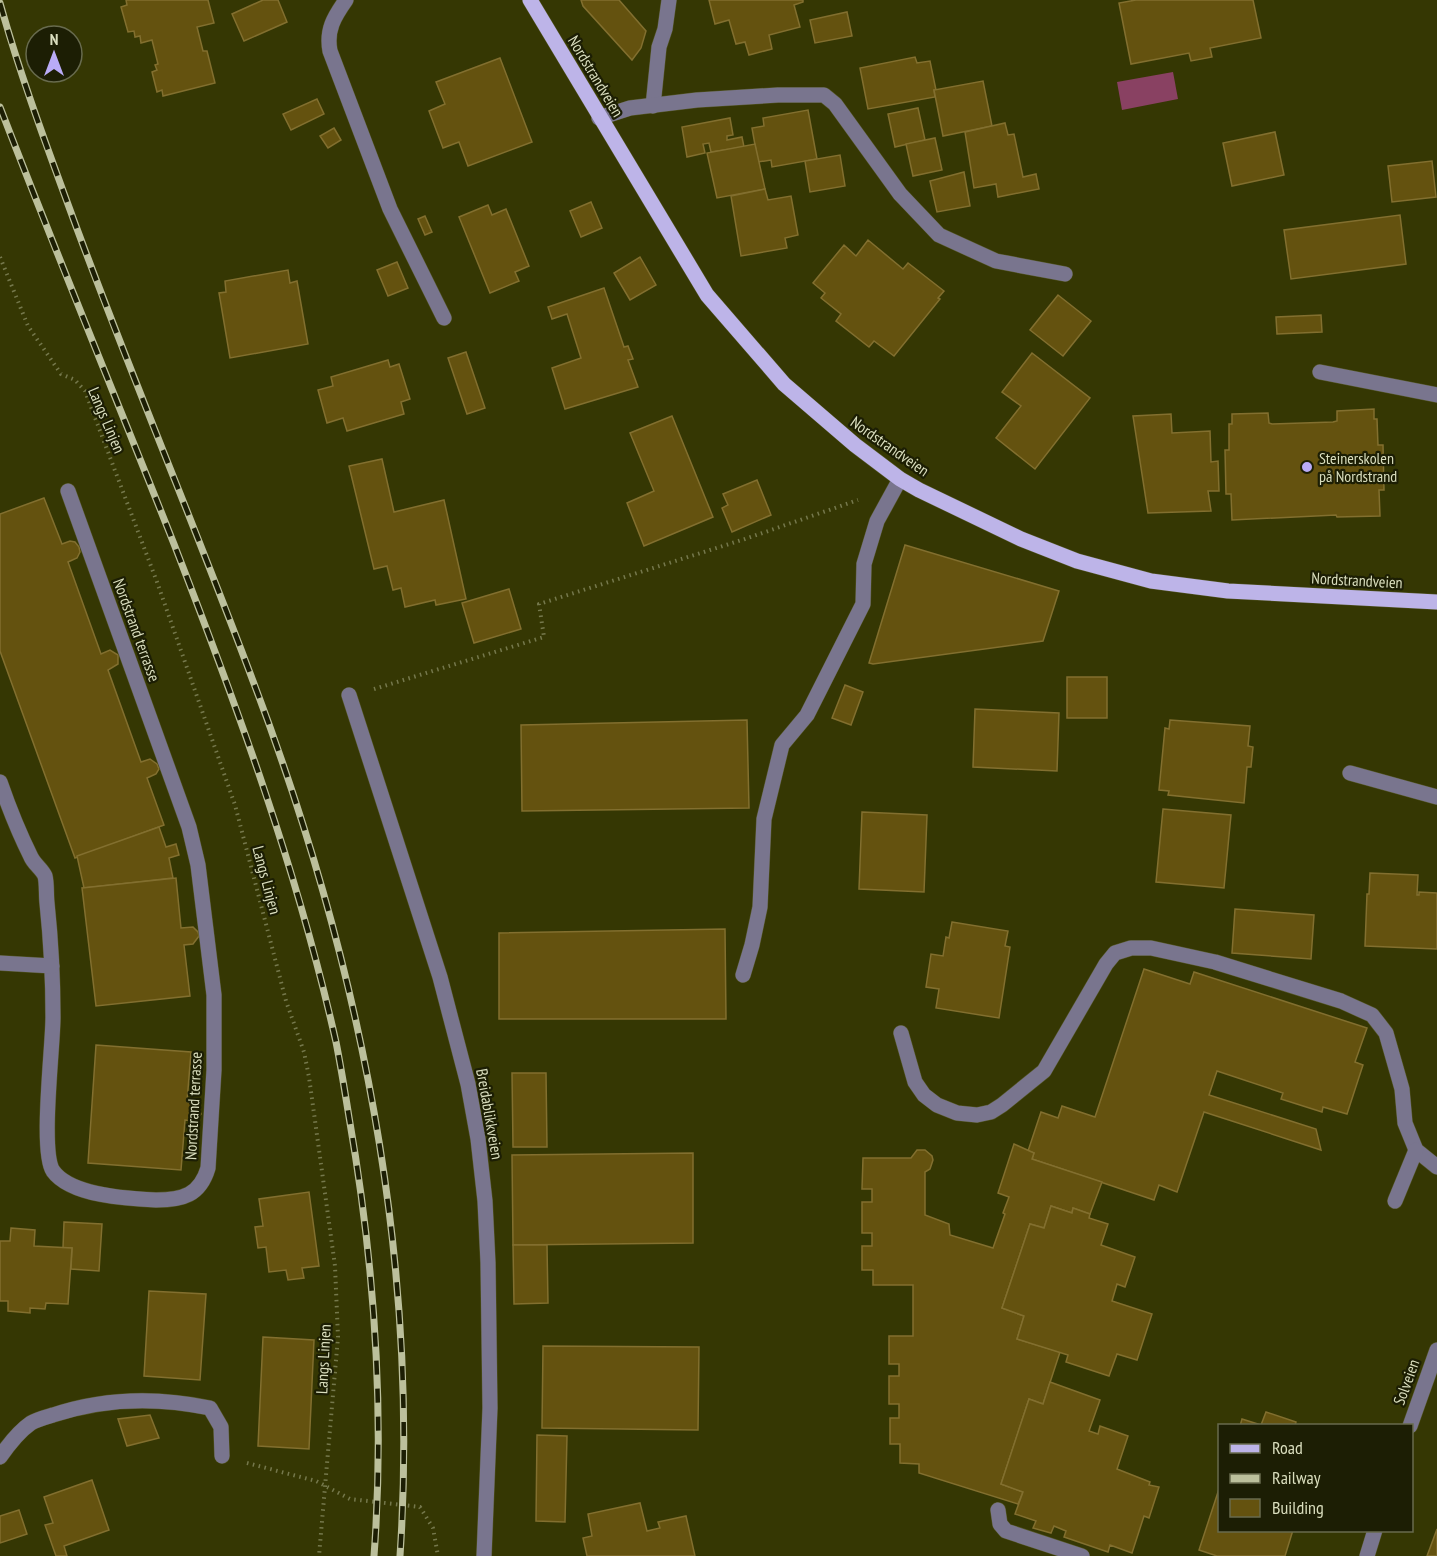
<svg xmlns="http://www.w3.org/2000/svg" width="1437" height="1556" font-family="'PT Sans Narrow',sans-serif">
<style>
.water{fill:#894162}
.building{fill:#64520f;stroke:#826f2f;stroke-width:1.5}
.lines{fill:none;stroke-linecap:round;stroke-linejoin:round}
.minor-casing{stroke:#535525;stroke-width:16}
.major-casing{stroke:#535525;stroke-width:16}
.path{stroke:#75784c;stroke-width:4;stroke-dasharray:1.5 4.5;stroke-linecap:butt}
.minor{stroke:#79758e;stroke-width:15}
.major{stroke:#bdb4e8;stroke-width:15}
.rail-casing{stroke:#bcc09c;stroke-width:7}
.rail{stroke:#1c1e04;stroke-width:4.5;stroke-dasharray:14;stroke-linecap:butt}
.poi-dot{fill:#b9abf7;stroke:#1c1e04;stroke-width:2}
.labels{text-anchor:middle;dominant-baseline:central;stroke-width:4.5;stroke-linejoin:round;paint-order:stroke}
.street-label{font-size:16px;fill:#dadebe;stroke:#1c1e04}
.poi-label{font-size:16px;fill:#dadebe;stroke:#1c1e04;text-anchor:start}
</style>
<rect width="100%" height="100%" fill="#353703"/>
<polygon class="water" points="1173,72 1178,99 1122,110 1117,82"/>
<g class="building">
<polygon points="126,0 208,0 214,23 197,27 203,51 207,51 215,83 163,96 162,90 157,92 152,72 157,70 155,65 158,64 152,40 141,43 140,36 135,37 134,31 128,32 121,7 127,5"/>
<polygon points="263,0 278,0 287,22 244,41 232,14"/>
<polygon points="581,0 619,0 646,31 641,48 632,60 583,6"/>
<polygon points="709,0 803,0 803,2 794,5 800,27 769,35 772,49 749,55 745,42 736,44 729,20 715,24"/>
<polygon points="1136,0 1253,0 1261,38 1210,48 1212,57 1191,61 1189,53 1131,64 1119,3"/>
<polygon points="847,12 852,36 815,43 810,20"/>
<polygon points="915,57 917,63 930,61 936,90 934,90 935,97 868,109 860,68"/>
<polygon points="500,58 532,142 468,166 459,142 443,148 429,111 445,104 436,82"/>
<polygon points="983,81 992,126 943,136 934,90"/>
<polygon points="317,99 324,114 291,130 283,114"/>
<polygon points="918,108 925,140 895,147 888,114"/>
<polygon points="808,110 817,159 772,167 771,160 758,162 752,128 764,126 763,118"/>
<polygon points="730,118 733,135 727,136 727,140 742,137 744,147 711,152 709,143 703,144 705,153 687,157 682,127"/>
<polygon points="1005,123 1008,135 1014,134 1023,177 1036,174 1039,189 998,197 996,184 974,188 965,132"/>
<polygon points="334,128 341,140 328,148 320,136"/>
<polygon points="1275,132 1284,175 1232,186 1223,143"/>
<polygon points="935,138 942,170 913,176 906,144"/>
<polygon points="755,144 765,189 717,198 707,153"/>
<polygon points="840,155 845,186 810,192 805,161"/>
<polygon points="1432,161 1436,197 1392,202 1388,166"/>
<polygon points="964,172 970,206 937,212 930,181"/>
<polygon points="765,189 768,200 791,196 798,235 785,238 787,248 741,256 731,196"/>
<polygon points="591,202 602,228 581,237 570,211"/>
<polygon points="488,205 492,215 506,209 529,266 515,272 519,281 490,293 459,217"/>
<polygon points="1400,215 1406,264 1291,279 1284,230"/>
<polygon points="425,216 432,232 425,235 418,219"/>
<polygon points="868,240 903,269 908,263 944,291 938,298 940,299 894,356 874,341 869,347 836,321 841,314 821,298 825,293 813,283 844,245 856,256"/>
<polygon points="640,257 656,285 630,300 614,273"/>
<polygon points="397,262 408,288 388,296 377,270"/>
<polygon points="288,270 290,283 297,281 308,344 230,358 219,293 226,292 225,281"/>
<polygon points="604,288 624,347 628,346 633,359 628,360 638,387 565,409 552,368 581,358 567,314 552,319 548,307"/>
<polygon points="1058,295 1091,321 1063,356 1030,330"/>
<polygon points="1321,315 1322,332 1277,334 1276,317"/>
<polygon points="466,352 485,408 467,414 448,358"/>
<polygon points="1032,353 1090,398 1035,469 996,438 1021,406 1002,392"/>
<polygon points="388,360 390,367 399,364 410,399 401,402 404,414 347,431 343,418 327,423 318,390 333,386 331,377"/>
<polygon points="1374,409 1374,419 1377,419 1378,445 1383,445 1384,490 1379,490 1380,516 1337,517 1336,515 1232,520 1231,494 1226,494 1225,450 1229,450 1229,424 1232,424 1232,414 1268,413 1269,423 1272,424 1333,422 1337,421 1337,411"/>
<polygon points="1171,414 1172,433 1210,431 1211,462 1218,461 1219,491 1208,491 1211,511 1148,513 1133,416"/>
<polygon points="672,416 713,517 644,546 627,503 654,491 630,433"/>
<polygon points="382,459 394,512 444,500 466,599 436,605 435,600 405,607 401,588 393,590 387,566 374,569 349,466"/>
<polygon points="757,480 771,515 732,532 722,508 728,505 723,494"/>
<polygon points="44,498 62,544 70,541 75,542 79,547 80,552 77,558 68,562 101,654 110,650 118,655 118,664 108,670 141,762 150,759 157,764 159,769 156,774 147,778 164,825 75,858 0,651 0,514"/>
<polygon points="905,545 1059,591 1043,641 873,664 869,663"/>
<polygon points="509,589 521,629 474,643 462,603"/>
<rect x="1067" y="677" width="40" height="41"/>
<polygon points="845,685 863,692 851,725 832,718"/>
<polygon points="975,709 1059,713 1057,771 973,767"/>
<polygon points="747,720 749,808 522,811 521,725"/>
<polygon points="1170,720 1250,726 1248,746 1253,747 1251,767 1247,767 1244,803 1168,795 1169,791 1159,790 1165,728 1169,729"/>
<polygon points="1163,809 1231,815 1224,888 1156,882"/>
<polygon points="862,812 927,815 924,892 859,889"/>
<polygon points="159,827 166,847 176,844 179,855 169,858 173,878 84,888 77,856"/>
<polygon points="1370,873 1418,875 1417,895 1419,895 1419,892 1437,893 1437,949 1365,946 1367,894 1369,894"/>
<polygon points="176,878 181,928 193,927 198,932 199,936 193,944 184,945 190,996 96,1006 82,888"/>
<polygon points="1235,909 1314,915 1311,959 1232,953"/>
<polygon points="952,922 1008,931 1005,946 1010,947 999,1018 936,1008 939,989 926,987 931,954 943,956 946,937 949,938"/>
<polygon points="725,929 726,1019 499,1019 499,933"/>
<polygon points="1144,969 1190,984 1194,972 1367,1028 1355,1062 1363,1065 1347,1114 1323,1107 1322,1112 1281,1099 1283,1093 1217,1071 1209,1095 1316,1129 1321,1150 1204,1112 1177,1192 1159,1185 1154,1200 1032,1159 1034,1153 1028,1151 1041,1112 1058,1118 1062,1106 1095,1117"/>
<polygon points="96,1045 191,1052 187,1102 197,1104 201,1114 193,1121 185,1120 181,1170 88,1163"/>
<polygon points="512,1073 546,1073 547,1147 513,1147"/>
<polygon points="1014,1144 1034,1153 1032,1159 1102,1182 1090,1214 1073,1208 1072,1213 1051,1206 1044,1228 1030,1224 1002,1308 1024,1316 1017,1339 1060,1352 1043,1404 1029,1399 1001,1484 1023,1492 1018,1504 919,1473 919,1464 900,1463 900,1444 890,1444 890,1418 899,1418 899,1404 889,1404 889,1376 899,1376 899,1364 889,1364 889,1336 913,1336 913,1285 873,1285 873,1270 862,1270 862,1246 872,1246 872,1233 862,1233 862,1202 872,1202 872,1189 862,1189 863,1158 911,1158 917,1150 925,1150 932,1156 933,1160 930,1169 925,1172 925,1215 949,1224 950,1235 993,1248 1005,1214 1003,1213 1009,1197 998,1193"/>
<polygon points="693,1153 693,1243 513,1245 512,1155"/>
<polygon points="309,1192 319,1266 302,1268 304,1278 288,1280 286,1270 269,1272 266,1247 258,1248 255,1227 263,1226 259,1199"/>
<polygon points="1051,1206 1072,1213 1073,1208 1090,1214 1089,1218 1108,1224 1101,1245 1135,1257 1125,1287 1117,1284 1112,1301 1152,1314 1137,1360 1117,1354 1109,1376 1066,1362 1068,1355 1017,1339 1024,1316 1002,1308 1030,1224 1044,1228"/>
<polygon points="64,1222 102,1224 99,1271 71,1269 72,1248 63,1248"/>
<polygon points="11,1228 35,1230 34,1246 72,1248 68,1304 46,1303 45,1309 30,1308 30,1313 8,1311 8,1301 0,1301 0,1241 10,1241"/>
<polygon points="513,1245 547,1245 548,1303 514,1304"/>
<polygon points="149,1291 206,1294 200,1380 144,1376"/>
<polygon points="263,1337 314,1340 309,1449 258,1446"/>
<polygon points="543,1346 699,1347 698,1430 542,1428"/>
<polygon points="1050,1382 1100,1400 1089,1431 1098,1434 1100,1426 1128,1436 1117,1469 1150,1482 1149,1485 1159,1487 1149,1518 1144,1516 1132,1553 1110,1545 1108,1552 1064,1537 1066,1531 1054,1526 1051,1533 1033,1528 1036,1521 1015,1514 1023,1492 1001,1484 1029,1399 1043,1404"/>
<polygon points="1266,1412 1296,1422 1295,1426 1240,1426 1242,1419 1261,1425"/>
<polygon points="150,1415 159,1438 127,1446 118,1419"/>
<polygon points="537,1435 567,1436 565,1522 536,1521"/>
<polygon points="92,1480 109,1530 64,1546 67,1556 56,1556 45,1525 53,1523 44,1497"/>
<polygon points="1220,1486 1220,1530 1293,1530 1285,1556 1217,1556 1199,1550"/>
<polygon points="640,1503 647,1531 660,1528 658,1522 686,1516 695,1556 587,1556 583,1538 592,1536 588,1514"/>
<polygon points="19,1510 27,1534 0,1543 0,1516"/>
<polygon points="1437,1529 1437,1556 1427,1556"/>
</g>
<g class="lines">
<defs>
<g id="minor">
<path d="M 346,0 C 334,17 326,30 330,51 L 390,209 L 444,318"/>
<polyline points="653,106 659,47 665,29 669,0"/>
<polyline points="599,118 630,108 697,100 778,95 824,95 835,104 900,194 939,235 996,261 1065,274"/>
<polyline points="1320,372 1437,395"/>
<polyline points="349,695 440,977 468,1084 478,1139 485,1201 488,1263 490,1408 484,1556"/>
<polyline points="1350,773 1437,797"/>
<path d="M 0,782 C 9,808 19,833 31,857 C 34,864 42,869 45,876 C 47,883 46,895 47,903 C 51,941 53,979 53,1017 C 53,1047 40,1151 53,1171 C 71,1196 129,1199 156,1200 C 183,1200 200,1195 208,1168 L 214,1070 L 214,995 L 198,865 L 189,827 L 68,491"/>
<polyline points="0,963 52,966"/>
<polyline points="743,975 752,945 760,907 764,819 782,745 807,715 863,604 864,564 877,521 900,479"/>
<polyline points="901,1033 915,1082 924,1095 937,1105 957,1113 977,1115 991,1112 1002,1105 1044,1071 1106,964 1115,953 1131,948 1151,948 1215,962 1341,1001 1372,1015 1386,1033 1402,1089 1405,1123 1416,1150 1437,1167"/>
<polyline points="1395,1201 1416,1150"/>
<polyline points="1410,1426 1437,1350"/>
<path d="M 0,1457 C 9,1444 18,1432 31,1423 C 38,1419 46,1417 53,1415 C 104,1398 158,1397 210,1408 L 221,1427 L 222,1456"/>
<polyline points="998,1510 1000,1524 1006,1531 1082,1556"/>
<polyline points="1367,1556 1375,1530"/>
</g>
<polyline id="major" points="530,0 707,295 784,384 855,445 900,479 919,490 1021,539 1077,561 1151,581 1228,591 1437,602"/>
</defs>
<use href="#minor" class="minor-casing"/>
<use href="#major" class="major-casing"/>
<g class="path">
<polyline points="0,257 28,326 61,374 75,380 85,391 157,582 235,805 286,1001 304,1052 309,1077 335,1266 338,1337 319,1556"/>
<polyline points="374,689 544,637 539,604 745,539 858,500"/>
<polyline points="247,1463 316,1481 350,1499 420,1507 433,1528 438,1556"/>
</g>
<use href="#minor" class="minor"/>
<use href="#major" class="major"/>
<defs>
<g id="rail">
<path d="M 0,3 C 20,75 47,147 73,218 C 130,373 195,526 253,681 C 359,960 420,1256 400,1556"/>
<path d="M 0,107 C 56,253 116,398 174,544 C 238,709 297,869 336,1042 C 341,1067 345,1092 349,1117 C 374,1261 385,1410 374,1556"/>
</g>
</defs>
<use href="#rail" class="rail-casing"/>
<use href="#rail" class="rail"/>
</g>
<circle class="poi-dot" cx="1307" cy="467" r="6"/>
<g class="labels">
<g class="street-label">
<text transform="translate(596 76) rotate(59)">Nordstrandveien</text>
<text transform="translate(107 420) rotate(67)">Langs Linjen</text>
<text transform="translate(890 446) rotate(35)">Nordstrandveien</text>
<text transform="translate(1357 580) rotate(3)">Nordstrandveien</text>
<text transform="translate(137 630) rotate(70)">Nordstrand terrasse</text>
<text transform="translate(267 880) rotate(75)">Langs Linjen</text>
<text transform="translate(193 1106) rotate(-87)">Nordstrand terrasse</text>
<text transform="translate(490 1114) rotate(80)">Breidablikkveien</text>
<text transform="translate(323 1359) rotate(-87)">Langs Linjen</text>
<text transform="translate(1406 1382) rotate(-70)">Solveien</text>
</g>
<g class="poi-label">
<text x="1319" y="458">Steinerskolen<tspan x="1319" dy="18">på Nordstrand</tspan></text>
</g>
</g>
<rect x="1218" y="1424" width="195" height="108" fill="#1c1e04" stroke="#686b4e" stroke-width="1.5"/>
<rect x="1230" y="1444" width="30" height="9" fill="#bdb4e8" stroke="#686b4e" stroke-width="1.5"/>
<text x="1272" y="1454" font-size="18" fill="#dadebe">Road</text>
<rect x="1230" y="1474" width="30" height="9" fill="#bcc09c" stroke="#686b4e" stroke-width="1.5"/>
<text x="1272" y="1484" font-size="18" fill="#dadebe">Railway</text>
<rect x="1230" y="1499" width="30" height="18" fill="#64520f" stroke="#686b4e" stroke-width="1.5"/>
<text x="1272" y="1514" font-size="18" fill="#dadebe">Building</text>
<g transform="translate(54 54)"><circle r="28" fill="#1c1e04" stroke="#686b4e" stroke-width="1.5"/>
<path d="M0-4.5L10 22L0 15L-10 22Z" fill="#b9abf7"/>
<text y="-9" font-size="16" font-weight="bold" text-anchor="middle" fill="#dadebe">N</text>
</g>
</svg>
